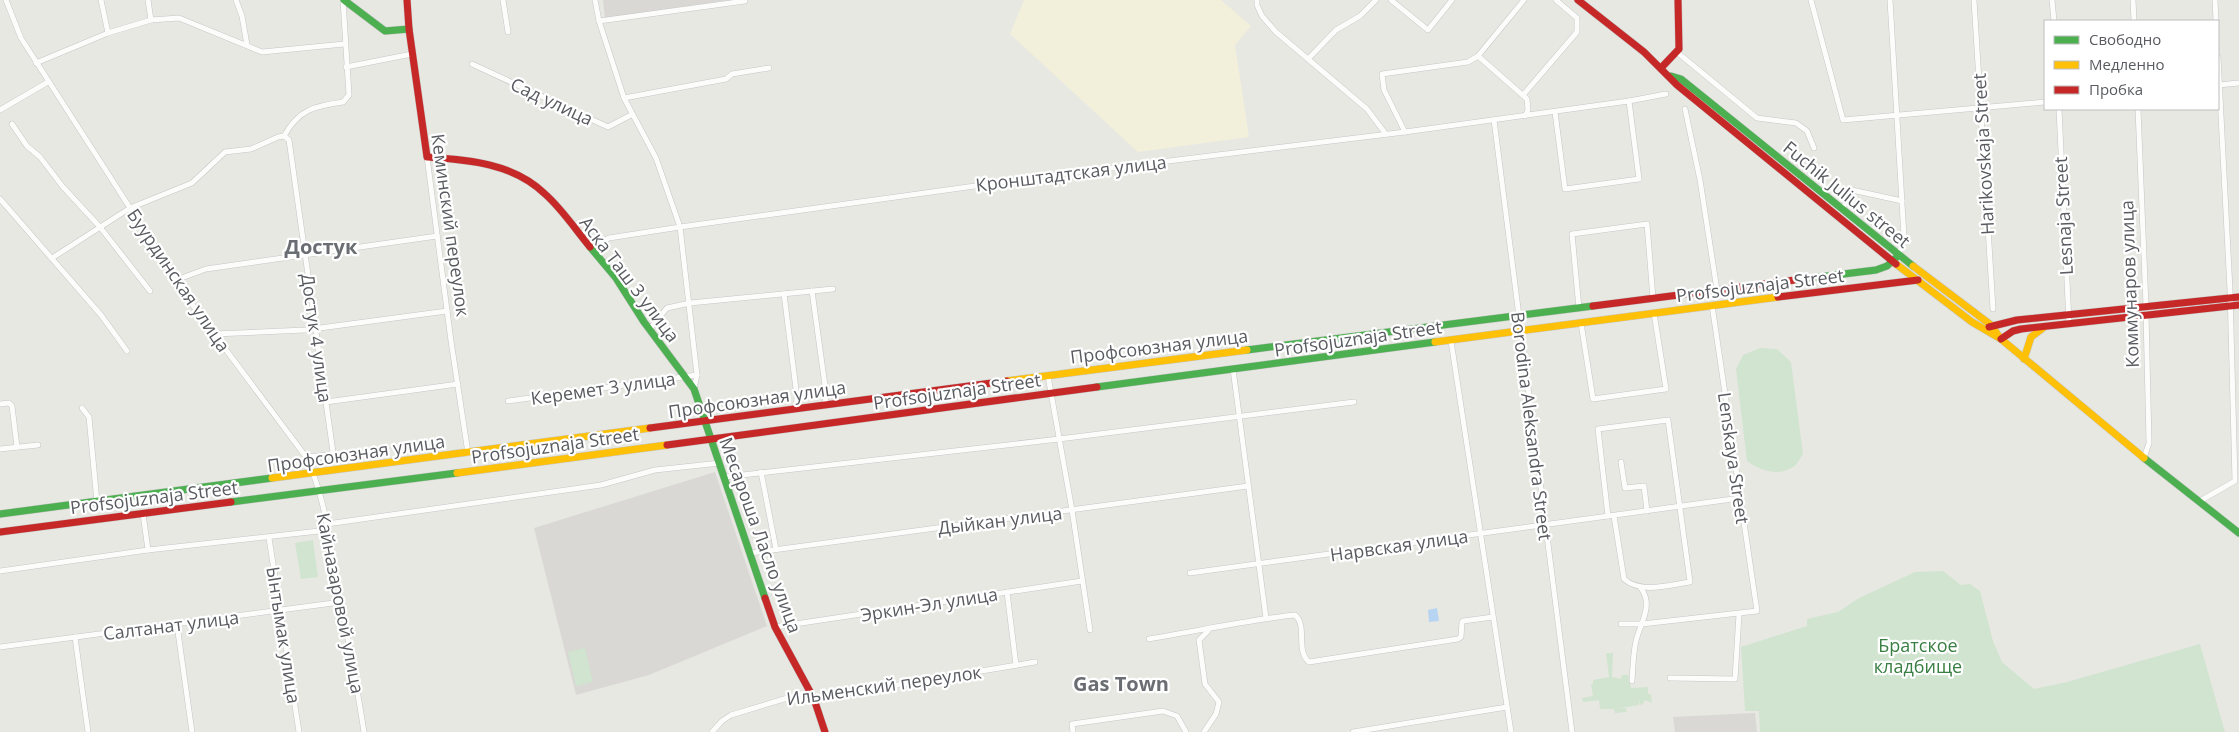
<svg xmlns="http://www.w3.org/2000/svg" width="2239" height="732" font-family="'Open Sans',sans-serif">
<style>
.commercial{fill:#f2efdb}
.industrial{fill:#d9d8d4}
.green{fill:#d0e4d0}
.water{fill:#b7d4f2}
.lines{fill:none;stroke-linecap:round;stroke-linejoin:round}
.street-casing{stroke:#c5c5c5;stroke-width:6}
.fast-casing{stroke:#c6c6c6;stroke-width:8}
.slow-casing{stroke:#c6c6c6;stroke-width:8}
.jam-casing{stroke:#c6c6c6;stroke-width:8}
.street{stroke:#fcfcfb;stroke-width:5}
.fast{stroke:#4caf50;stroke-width:7}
.slow{stroke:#ffc107;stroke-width:7}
.jam{stroke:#c62828;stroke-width:7}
.labels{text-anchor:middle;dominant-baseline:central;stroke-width:4.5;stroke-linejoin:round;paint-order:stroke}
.street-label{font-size:18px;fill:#595b60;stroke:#fff}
.park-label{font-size:18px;fill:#397e42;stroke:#fff}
.quarter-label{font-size:20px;font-weight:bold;fill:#6a6d72;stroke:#fff}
</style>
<rect width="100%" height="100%" fill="#e8e8e3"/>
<polygon class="commercial" points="1024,0 1221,0 1251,26 1235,45 1249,137 1138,152 1010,34"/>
<g class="industrial">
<polygon points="603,0 729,0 605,18"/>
<polygon points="715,472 767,626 649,675 576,695 534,528"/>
<polygon points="1755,713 1757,732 1675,732 1673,717"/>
</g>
<g class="green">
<path d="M 1760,348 L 1777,349 L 1791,362 L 1803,454 C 1800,458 1797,465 1793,467 C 1778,477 1759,470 1747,461 L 1736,369 L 1743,355 Z"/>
<polygon points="313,540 318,577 301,579 295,543"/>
<polygon points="1943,571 1961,585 1970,584 1980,591 1993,641 2002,662 2034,689 2067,682 2200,644 2225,732 1760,732 1759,711 1745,711 1741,647 1807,626 1807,619 1838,612 1859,598 1915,572"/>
<polygon points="585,648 593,682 576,686 568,652"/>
<polygon points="1606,653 1613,653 1612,677 1621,679 1622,675 1628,675 1631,688 1648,687 1648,694 1651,694 1652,703 1645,700 1643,704 1640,705 1639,699 1639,705 1615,709 1626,708 1627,712 1615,713 1614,709 1600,709 1599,700 1583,702 1582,698 1593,696 1591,684 1593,684 1593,680 1609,677"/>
</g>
<polygon class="water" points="1437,608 1439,621 1429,622 1428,610"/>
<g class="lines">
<defs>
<g id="street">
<path d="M 6,0 L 21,38 L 191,303 L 306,457 C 324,494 329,537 337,578 C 346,629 356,680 364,732"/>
<polyline points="101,0 108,33"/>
<polyline points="148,0 151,20"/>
<polyline points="236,0 242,16 247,45"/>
<polyline points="503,0 508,32"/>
<polyline points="595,0 599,21 624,98 656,158 680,227 697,375 694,389"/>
<polyline points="1257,0 1257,5 1262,16 1276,32 1367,109 1385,133"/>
<polyline points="1391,0 1428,30 1452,0"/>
<polyline points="1811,0 1843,120 2045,102"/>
<polyline points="1890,0 1904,237 1899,255"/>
<polyline points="1974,0 1993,309"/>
<polyline points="2052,0 2054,21"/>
<polyline points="2133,0 2134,21"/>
<polyline points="2215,0 2216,21"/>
<polyline points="599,21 745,1"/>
<polyline points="1678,53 1757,118 1796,123 1807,131 1814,148"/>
<polyline points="1478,56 1527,99 1528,110 1525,116"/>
<polyline points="1308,59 1336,30 1360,16 1376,0"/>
<polyline points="36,63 108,33 151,20 179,18 262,52 344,44"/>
<polyline points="472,64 608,127 631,115"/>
<polyline points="346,67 412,54"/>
<polyline points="2218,85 2239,83"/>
<polyline points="1523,95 1577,32 1577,18 1556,0"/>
<polyline points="624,98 726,79 732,74 769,68"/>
<polyline points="1685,109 1700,180 1717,290"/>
<polyline points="2059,109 2069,323"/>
<polyline points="2138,109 2146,306"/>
<polyline points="0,110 48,82"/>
<polyline points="1555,112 1565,189 1639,179 1629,101"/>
<polyline points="1494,120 1572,732"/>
<polyline points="12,124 27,146 40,157 63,187 100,227 150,291"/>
<polyline points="1405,132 1384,90 1382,74 1468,62 1478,56 1524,0"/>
<path d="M 284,136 C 299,109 315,106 343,102 L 349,95 L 343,0"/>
<polyline points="427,157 451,341 468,453"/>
<polyline points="0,199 101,315 127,351"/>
<polyline points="1842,210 1852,190 1902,201"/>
<polyline points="591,247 609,238 680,227 1047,176 1405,132 1629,101 1666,94"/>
<polyline points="52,258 130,208 192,183 225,152 251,149 278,137 284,136 289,140 333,452 329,455 306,457"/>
<polyline points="176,280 206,269 437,236"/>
<polyline points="812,291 826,393 825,405"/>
<polyline points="784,294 797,397 796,409"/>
<polyline points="1579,308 1572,234 1647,224 1653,298"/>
<polyline points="1581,323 1593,399 1666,389 1654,313"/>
<polyline points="649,330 667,308 690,303 833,289"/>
<polyline points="214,334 305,330 447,311"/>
<polyline points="1451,341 1511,732"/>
<polyline points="1233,369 1266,618"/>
<polyline points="1048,376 1072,510 1090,630"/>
<polyline points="508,401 697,375"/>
<polyline points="326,402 458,384"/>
<polyline points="0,404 9,403 12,406 17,447"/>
<polyline points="82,408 89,417 97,502"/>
<polyline points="0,449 38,445"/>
<polyline points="2144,458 2149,443 2146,314"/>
<polyline points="1621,462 1625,488 1644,486 1647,511"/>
<polyline points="761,472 776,549"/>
<polyline points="725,477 1059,439 1354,402"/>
<polyline points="2200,501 2235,481 2230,290 2218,57"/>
<polyline points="143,514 148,550"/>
<path d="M 1608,516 L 1598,429 L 1668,420 L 1690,582 C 1669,585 1641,594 1624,579 L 1614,516"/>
<polyline points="327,524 601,485 655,470 720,463"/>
<polyline points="269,538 299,732"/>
<polyline points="751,553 1248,486"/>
<polyline points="0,571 148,550 328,530"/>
<polyline points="1190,573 1740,498"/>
<polyline points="1007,592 1016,665"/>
<polyline points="1621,624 1642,624 1757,611 1712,305"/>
<polyline points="177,625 192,732"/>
<polyline points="775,627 1082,581"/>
<polyline points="75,637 88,732"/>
<path d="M 1149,639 C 1198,631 1246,620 1295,615 C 1308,626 1295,650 1309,662 L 1458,639 L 1461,637 L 1462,622 L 1463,621 L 1493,617"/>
<polyline points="0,647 341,602"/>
<polyline points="1670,678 1735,679 1739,614"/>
<path d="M 1632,681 C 1633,667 1633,654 1636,641 C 1640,623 1654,606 1641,588"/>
<polyline points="712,732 722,721 731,715 804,693 814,699 1035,662"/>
<polyline points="1073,732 1072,724 1163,711 1177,716 1186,732"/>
<polyline points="1204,732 1216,714 1219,702 1205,684 1199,640 1208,631"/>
<polyline points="1353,732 1507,707"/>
</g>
<g id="fast">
<polyline points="344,0 385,31 409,29"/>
<polyline points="1671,76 1681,79 1913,266"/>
<polyline points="590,247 616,278 644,322 694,389 765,598"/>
<polyline points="1795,280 1876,270 1887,266 1899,255"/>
<polyline points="1247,350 1593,306"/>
<polyline points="1097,387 1435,342"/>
<polyline points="2144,458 2239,533"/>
<polyline points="231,502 457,473"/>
<polyline points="0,514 272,478"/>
</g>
<g id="slow">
<polyline points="1896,264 1972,322 2001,339 2144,458"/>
<polyline points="1913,266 1991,325 2000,338"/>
<polyline points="1435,342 1778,297"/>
<polyline points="2024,359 2031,337 2043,328"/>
<polyline points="1007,381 1247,350"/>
<polyline points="457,473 667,445"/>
<polyline points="272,478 650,428"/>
</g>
<g id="jam">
<path d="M 407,0 L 409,29 L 427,157 C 469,160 513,163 545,194 C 562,209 575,229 590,247"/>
<polyline points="1578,0 1644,52 1677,85 1896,264"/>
<polyline points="1661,68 1679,49 1678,0"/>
<polyline points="1778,297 1918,280"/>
<polyline points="1593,306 1795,280"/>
<polyline points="1989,327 2017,320 2239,297"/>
<polyline points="2001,339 2013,331 2021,329 2239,305"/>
<polyline points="650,428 1007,381"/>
<polyline points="667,445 1097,387"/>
<polyline points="0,532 231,502"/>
<polyline points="765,598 775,627 814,699 825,732"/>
</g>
</defs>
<use href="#street" class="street-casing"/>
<use href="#fast" class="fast-casing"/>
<use href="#slow" class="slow-casing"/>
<use href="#jam" class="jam-casing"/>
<use href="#street" class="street"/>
<use href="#fast" class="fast"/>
<use href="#slow" class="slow"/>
<use href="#jam" class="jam"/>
</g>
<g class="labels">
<g class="street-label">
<text transform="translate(552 101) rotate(25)">Сад улица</text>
<text transform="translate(1983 154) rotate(-93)">Harikovskaja Street</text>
<text transform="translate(1071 173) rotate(-7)">Кронштадтская улица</text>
<text transform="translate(1847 194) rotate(39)">Fuchik Julius street</text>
<text transform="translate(2063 216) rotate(-93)">Lesnaja Street</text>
<text transform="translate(451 225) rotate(82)">Кеминский переулок</text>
<text transform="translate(630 279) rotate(53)">Аска Таш 3 улица</text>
<text transform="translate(179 280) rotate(56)">Буурдинская улица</text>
<text transform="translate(2129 284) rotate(-92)">Коммунаров улица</text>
<text transform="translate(1760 285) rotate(-7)">Profsojuznaja Street</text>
<text transform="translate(317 338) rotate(82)">Достук 4 улица</text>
<text transform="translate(1358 338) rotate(-8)">Profsojuznaja Street</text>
<text transform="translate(1159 346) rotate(-7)">Профсоюзная улица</text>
<text transform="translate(603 388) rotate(-8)">Керемет 3 улица</text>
<text transform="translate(957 391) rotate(-8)">Profsojuznaja Street</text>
<text transform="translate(757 399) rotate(-8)">Профсоюзная улица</text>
<text transform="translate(1532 426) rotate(83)">Borodina Aleksandra Street</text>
<text transform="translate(555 445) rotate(-8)">Profsojuznaja Street</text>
<text transform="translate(356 453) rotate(-8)">Профсоюзная улица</text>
<text transform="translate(1734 458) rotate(82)">Lenskaya Street</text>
<text transform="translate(154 497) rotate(-7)">Profsojuznaja Street</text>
<text transform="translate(1000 520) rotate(-7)">Дыйкан улица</text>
<text transform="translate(761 535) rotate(70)">Месароша Ласло улица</text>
<text transform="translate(1399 545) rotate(-8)">Нарвская улица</text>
<text transform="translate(341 603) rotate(79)">Кайназаровой улица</text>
<text transform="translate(929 604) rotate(-9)">Эркин-Эл улица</text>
<text transform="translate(171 625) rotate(-7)">Салтанат улица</text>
<text transform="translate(284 635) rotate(81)">Ынтымак улица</text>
<text transform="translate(884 685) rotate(-8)">Ильменский переулок</text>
</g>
<g class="park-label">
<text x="1918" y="645">Братское<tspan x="1918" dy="21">кладбище</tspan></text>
</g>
<g class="quarter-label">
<text x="321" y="246">Достук</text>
<text x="1121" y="683">Gas Town</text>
</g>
</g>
<rect x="2044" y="20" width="175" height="90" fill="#ffffff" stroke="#bdbdbf"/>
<rect x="2054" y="36" width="25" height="8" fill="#4caf50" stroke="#bdbdbf"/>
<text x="2089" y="45" font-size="15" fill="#595b60">Свободно</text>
<rect x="2054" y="61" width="25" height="8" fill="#ffc107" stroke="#bdbdbf"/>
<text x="2089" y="70" font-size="15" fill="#595b60">Медленно</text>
<rect x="2054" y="86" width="25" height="8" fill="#c62828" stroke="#bdbdbf"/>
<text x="2089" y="95" font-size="15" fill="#595b60">Пробка</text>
</svg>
